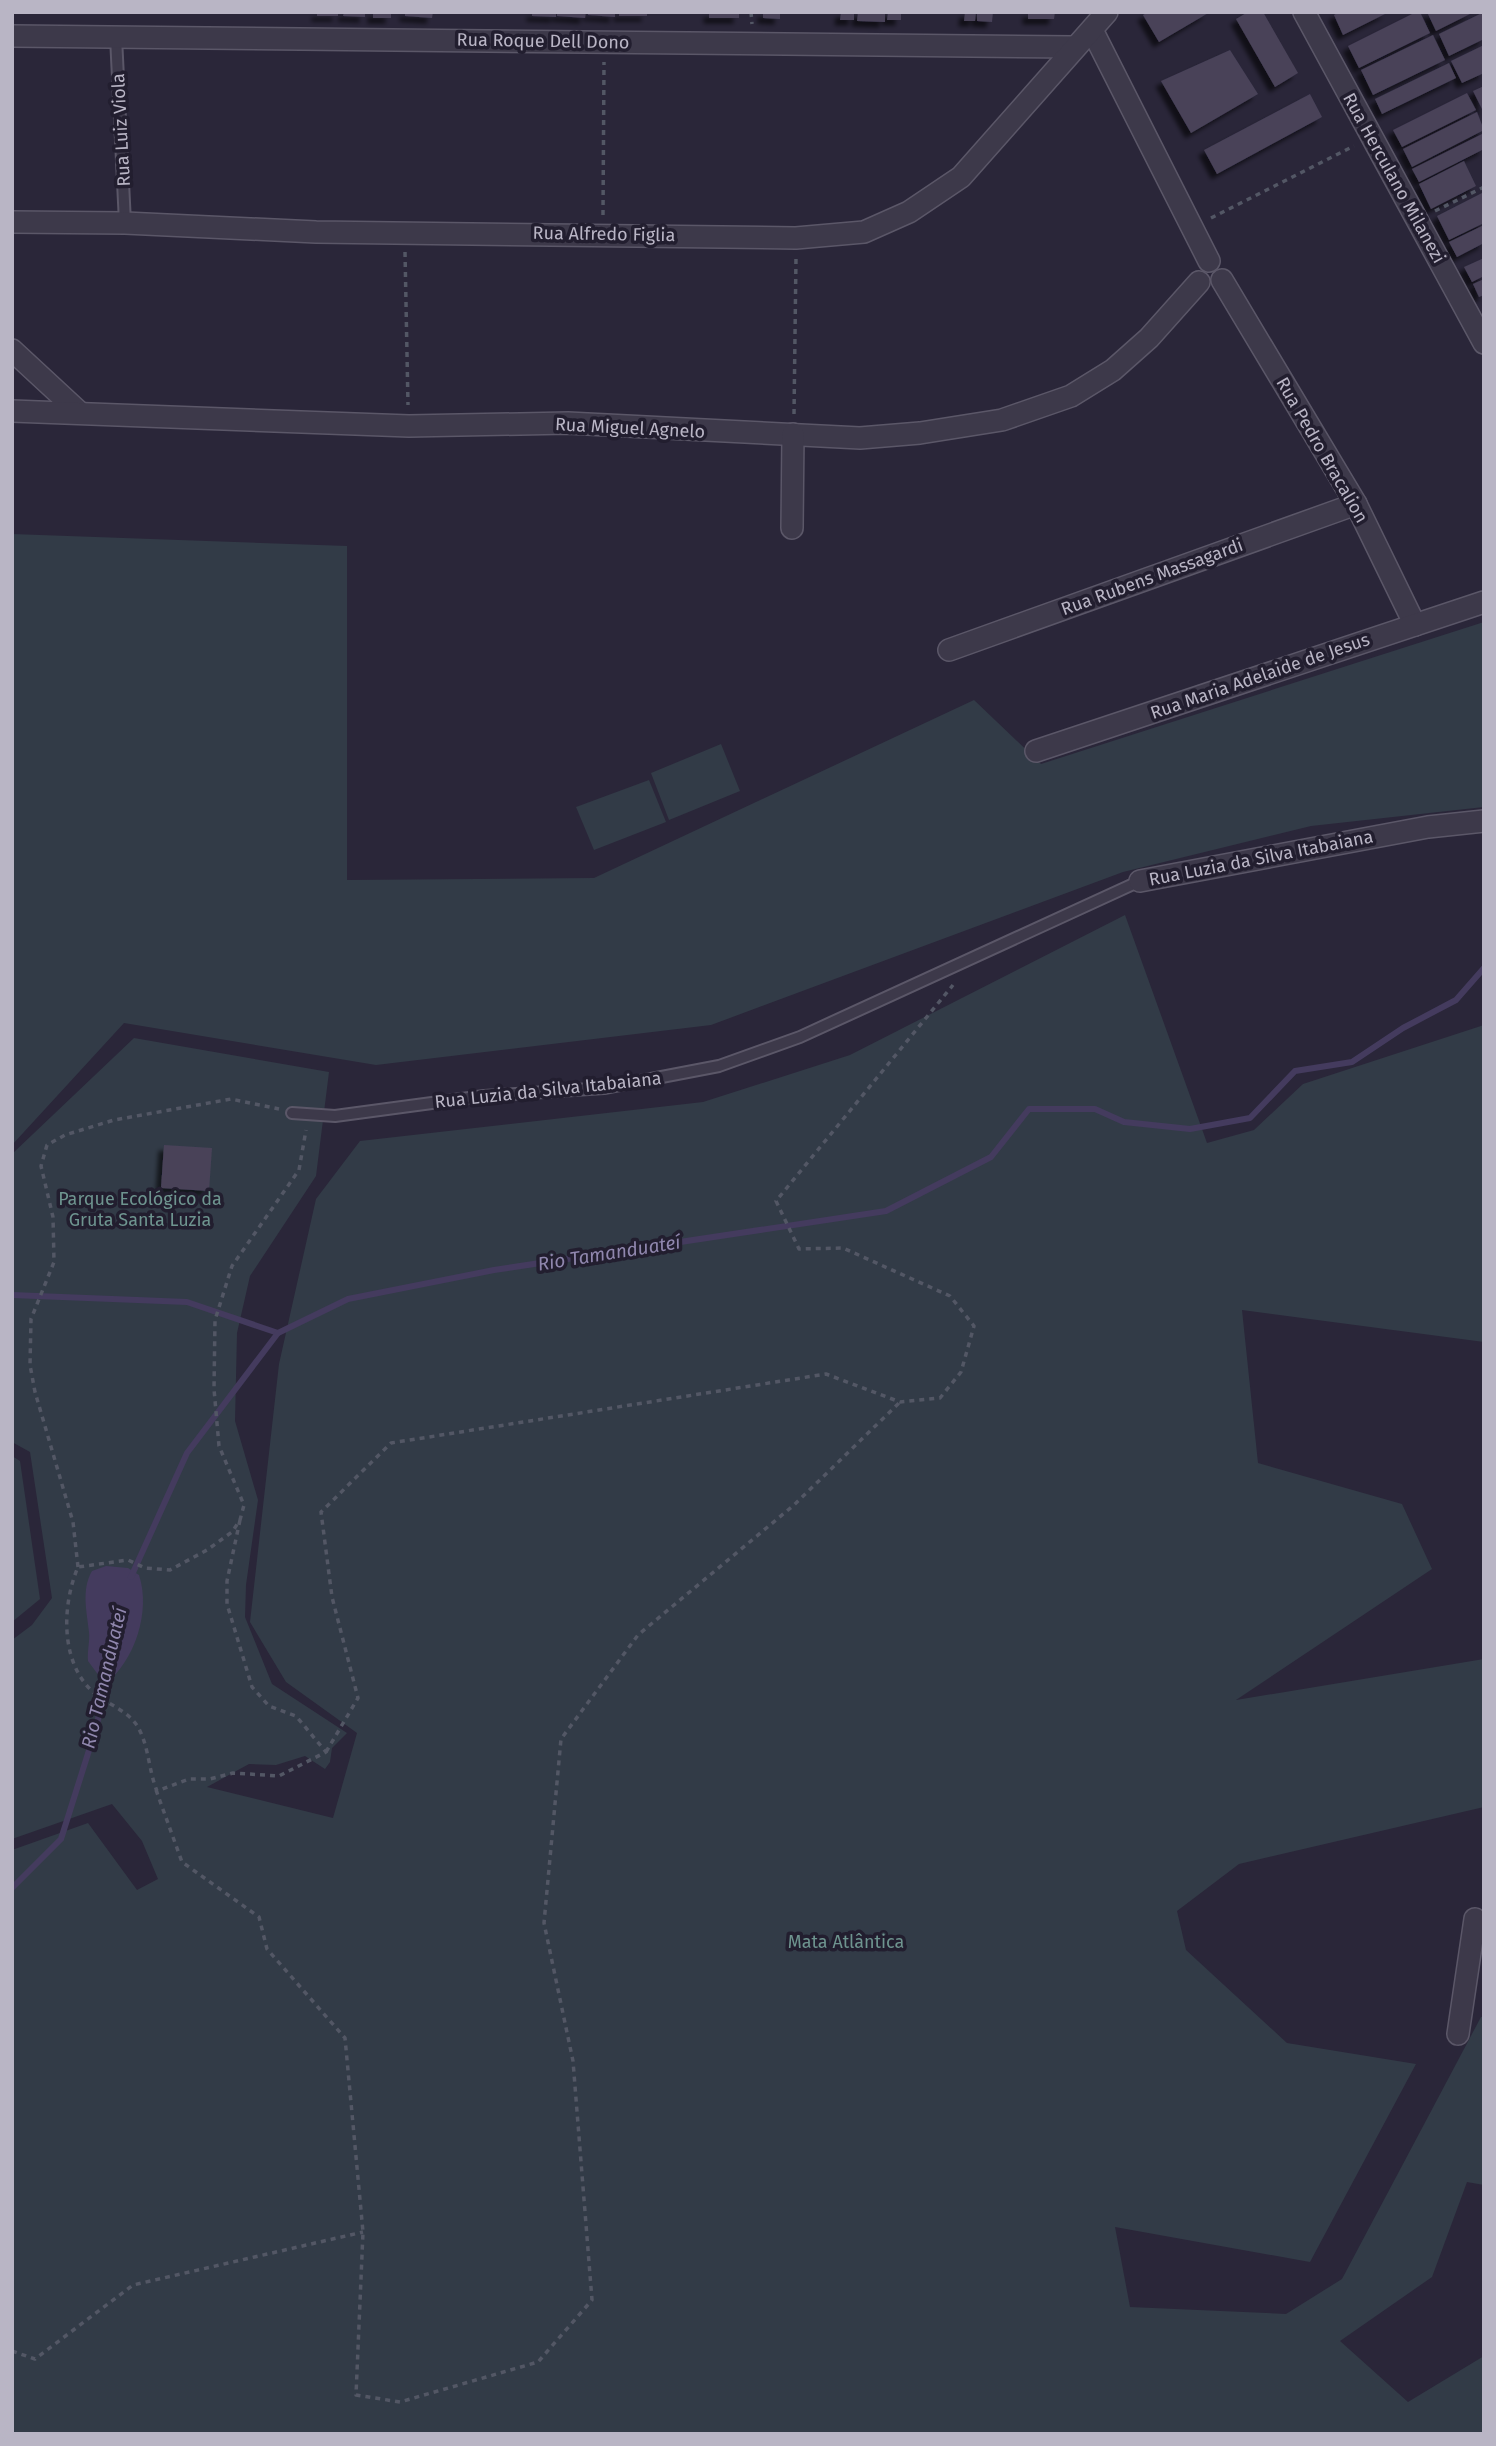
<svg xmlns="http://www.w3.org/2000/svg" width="1496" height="2446" font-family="'Fira Sans',sans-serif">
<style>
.green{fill:#323b47}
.water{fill:#443b5e}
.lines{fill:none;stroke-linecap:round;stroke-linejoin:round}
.stream{stroke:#443b5e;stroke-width:6}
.building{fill:#484259;filter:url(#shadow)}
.service-casing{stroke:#5b5768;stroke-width:14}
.minor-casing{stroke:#5b5768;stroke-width:24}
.path{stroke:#535765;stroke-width:3.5;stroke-dasharray:5 5;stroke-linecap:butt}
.service{stroke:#3d394a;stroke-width:10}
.minor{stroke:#3d394a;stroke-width:21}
.labels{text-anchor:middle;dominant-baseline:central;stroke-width:7;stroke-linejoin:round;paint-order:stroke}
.street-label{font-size:18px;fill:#b9b5c5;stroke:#221e2f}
.park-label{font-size:18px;fill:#6e948f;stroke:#221e2f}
.water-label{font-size:19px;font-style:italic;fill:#9087ae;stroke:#221e2f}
</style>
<defs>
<filter id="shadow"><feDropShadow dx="-5.5" dy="5.5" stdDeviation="2" flood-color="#0009"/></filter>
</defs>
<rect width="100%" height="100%" fill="#2a2639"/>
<g class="green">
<polygon points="12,534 347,546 347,880 594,878 974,700 1041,764 1484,622 1484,807 1311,826 1123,872 711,1025 376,1065 124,1023 12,1145"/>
<polygon points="721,744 740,791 669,820 651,773"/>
<polygon points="649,780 666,822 594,850 576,807"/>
<polygon points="1125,915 1207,1143 1254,1130 1303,1084 1484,1025 1484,1342 1242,1310 1258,1463 1402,1504 1432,1569 1236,1700 1484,1659 1484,1807 1239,1864 1177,1911 1186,1950 1287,2043 1416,2064 1310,2262 1115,2227 1130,2307 1286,2314 1342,2279 1481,2017 1484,2017 1484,2185 1467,2182 1432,2277 1340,2341 1408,2402 1484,2356 1484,2434 12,2434 12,1850 88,1823 137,1890 158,1879 142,1841 112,1804 12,1839 12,1640 32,1625 52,1598 30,1452 12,1442 12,1154 134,1038 329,1072 316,1176 250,1276 237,1333 235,1421 258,1500 246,1585 245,1617 272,1684 347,1733 332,1748 330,1762 325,1769 305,1756 276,1765 249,1764 207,1787 333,1818 357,1733 286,1682 250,1622 279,1364 316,1199 360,1141 703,1102 850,1055"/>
<polygon points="12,1456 20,1461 40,1599 12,1622"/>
</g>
<path class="water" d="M 106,1566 L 128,1568 L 139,1575 C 151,1611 135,1661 105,1684 L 88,1661 C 87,1651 90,1641 89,1632 C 87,1612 81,1590 92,1571 Z"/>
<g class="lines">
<g class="stream">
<polyline points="12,1295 187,1302 278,1333"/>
<polyline points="131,1577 187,1453 278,1333 348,1299 494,1270 886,1211 991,1157 1029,1109 1095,1109 1124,1122 1190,1129 1250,1118 1295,1071 1352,1062 1403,1028 1456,1000 1484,968"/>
<polyline points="12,1888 61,1839 97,1725 105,1679"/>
</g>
</g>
<g class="building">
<rect x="317" y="12" width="21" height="4"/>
<polygon points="344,12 365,12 365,17 343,16"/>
<rect x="373" y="12" width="18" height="6"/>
<polygon points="405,12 433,12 432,18 405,16"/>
<polygon points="532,12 556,12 556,17 532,16"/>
<polygon points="557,12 586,12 585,18 557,16"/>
<polygon points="588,12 615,12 615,17 588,15"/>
<rect x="619" y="12" width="28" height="4"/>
<rect x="709" y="12" width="30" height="6"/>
<polygon points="763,12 780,12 780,19 763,18"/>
<polygon points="841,12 854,12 854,20 840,20"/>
<polygon points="858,12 885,12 885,22 857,21"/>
<polygon points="888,12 901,12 901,20 887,20"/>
<polygon points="965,12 976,12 975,21 964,21"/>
<polygon points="977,12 993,12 992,22 977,21"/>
<polygon points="1028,12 1055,12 1054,19 1028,19"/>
<polygon points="1148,12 1210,12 1159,42 1143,15"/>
<polygon points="1248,12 1263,12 1298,73 1275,87 1236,19"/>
<polygon points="1339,12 1389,12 1343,35 1334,15"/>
<polygon points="1416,12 1420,12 1430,33 1359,68 1348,46"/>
<polygon points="1427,12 1474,12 1436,31"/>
<polygon points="1484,12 1484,39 1449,56 1439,34"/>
<polygon points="1433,35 1445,60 1373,95 1361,70"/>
<polygon points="1484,45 1484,73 1462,83 1451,61"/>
<polygon points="1230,50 1258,94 1191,133 1161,81"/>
<polygon points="1449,63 1456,78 1382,114 1375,99"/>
<polygon points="1484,86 1484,113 1473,91"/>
<polygon points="1467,93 1476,110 1402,147 1393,130"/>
<polygon points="1310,94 1322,117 1217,174 1204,150"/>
<polygon points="1477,112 1484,130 1412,167 1403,149"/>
<polygon points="1484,133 1484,149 1419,182 1412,169"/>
<polygon points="1464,161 1476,186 1431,209 1419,184"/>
<polygon points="1484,192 1484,223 1449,240 1437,216"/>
<polygon points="1484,225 1484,243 1457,257 1449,242"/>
<polygon points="1484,258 1484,276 1472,282 1464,267"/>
<polygon points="1484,279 1484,295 1479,297 1473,284"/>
<polygon points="164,1145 212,1148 209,1191 161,1188"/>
</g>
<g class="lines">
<defs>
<g id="service">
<polyline points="116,37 125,223"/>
<polyline points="292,1113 335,1116 484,1096 604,1088 719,1066 800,1037 1140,881"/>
</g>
<g id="minor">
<polyline points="1304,12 1484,343"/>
<polyline points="1092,30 1209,261"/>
<polyline points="12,36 1074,47"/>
<polyline points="12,222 125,223 316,232 796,238 864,232 909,212 961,177 1107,12"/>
<polyline points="1222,280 1356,504 1415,625"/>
<polyline points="12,350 79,412"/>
<polyline points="12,411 409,426 568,423 860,438 920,433 1002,420 1071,396 1113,370 1149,338 1199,282"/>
<polyline points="792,528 793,434"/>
<polyline points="949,650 1356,504"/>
<polyline points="1036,751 1484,602"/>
<polyline points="1140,881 1428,827 1484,821"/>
<polyline points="1458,2034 1475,1919"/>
</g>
</defs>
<use href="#service" class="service-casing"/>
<use href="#minor" class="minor-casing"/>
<g class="path">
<polyline points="751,12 752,24"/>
<polyline points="1435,211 1484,187"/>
<polyline points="603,215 604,62"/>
<polyline points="1211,218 1354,146"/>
<polyline points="405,252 408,405"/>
<polyline points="794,414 796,257"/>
<path d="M 240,1520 L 227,1581 L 227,1604 L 252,1687 L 269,1706 L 296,1716 L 326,1752 L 279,1776 L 233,1773 L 210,1779 L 189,1779 L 157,1791 C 149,1772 149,1748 139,1729 C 131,1713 112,1706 98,1696 C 60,1668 61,1607 78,1567 L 128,1560 L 145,1568 L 170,1570 L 207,1550 L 232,1532 L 240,1520 L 244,1505 L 219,1446 L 214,1389 L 215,1320 L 232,1266 L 299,1170 L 306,1130"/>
<polyline points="78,1567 73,1522 35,1392 30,1365 31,1319 54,1262 53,1217 41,1166 47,1145 65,1135 114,1120 231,1099 279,1109"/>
<polyline points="326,1752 358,1698 332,1597 321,1512 391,1443 826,1374 900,1402 940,1398 961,1372 974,1326 950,1296 843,1248 799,1249 776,1201 953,985"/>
<polyline points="156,1790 182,1862 259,1917 267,1949 345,2038 363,2232 356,2395 400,2402 538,2362 592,2300 573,2061 544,1923 561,1739 638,1635 794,1505 900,1402"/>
<polyline points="12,2351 35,2359 133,2285 363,2232"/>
</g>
<use href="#service" class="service"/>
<use href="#minor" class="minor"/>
</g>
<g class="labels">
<g class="street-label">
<text transform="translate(543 41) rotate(1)">Rua Roque Dell Dono</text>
<text transform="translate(121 130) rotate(-93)">Rua Luiz Viola</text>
<text transform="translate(1394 178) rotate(61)">Rua Herculano Milanezi</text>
<text transform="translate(604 234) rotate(1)">Rua Alfredo Figlia</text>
<text transform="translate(630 428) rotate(3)">Rua Miguel Agnelo</text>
<text transform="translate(1322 450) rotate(60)">Rua Pedro Bracalion</text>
<text transform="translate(1152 577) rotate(-20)">Rua Rubens Massagardi</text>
<text transform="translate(1260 676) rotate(-19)">Rua Maria Adelaide de Jesus</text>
<text transform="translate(1261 858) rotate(-11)">Rua Luzia da Silva Itabaiana</text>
<text transform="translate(548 1090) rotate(-6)">Rua Luzia da Silva Itabaiana</text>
</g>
<g class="park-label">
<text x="140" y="1199">Parque Ecológico da<tspan x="140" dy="21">Gruta Santa Luzia</tspan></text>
<text x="846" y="1942">Mata Atlântica</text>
</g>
<g class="water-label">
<text transform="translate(609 1253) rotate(-9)">Rio Tamanduateí</text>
<text transform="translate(104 1678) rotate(-77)">Rio Tamanduateí</text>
</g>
</g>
<rect width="1496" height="2446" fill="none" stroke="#b9b5c5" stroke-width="28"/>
</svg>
